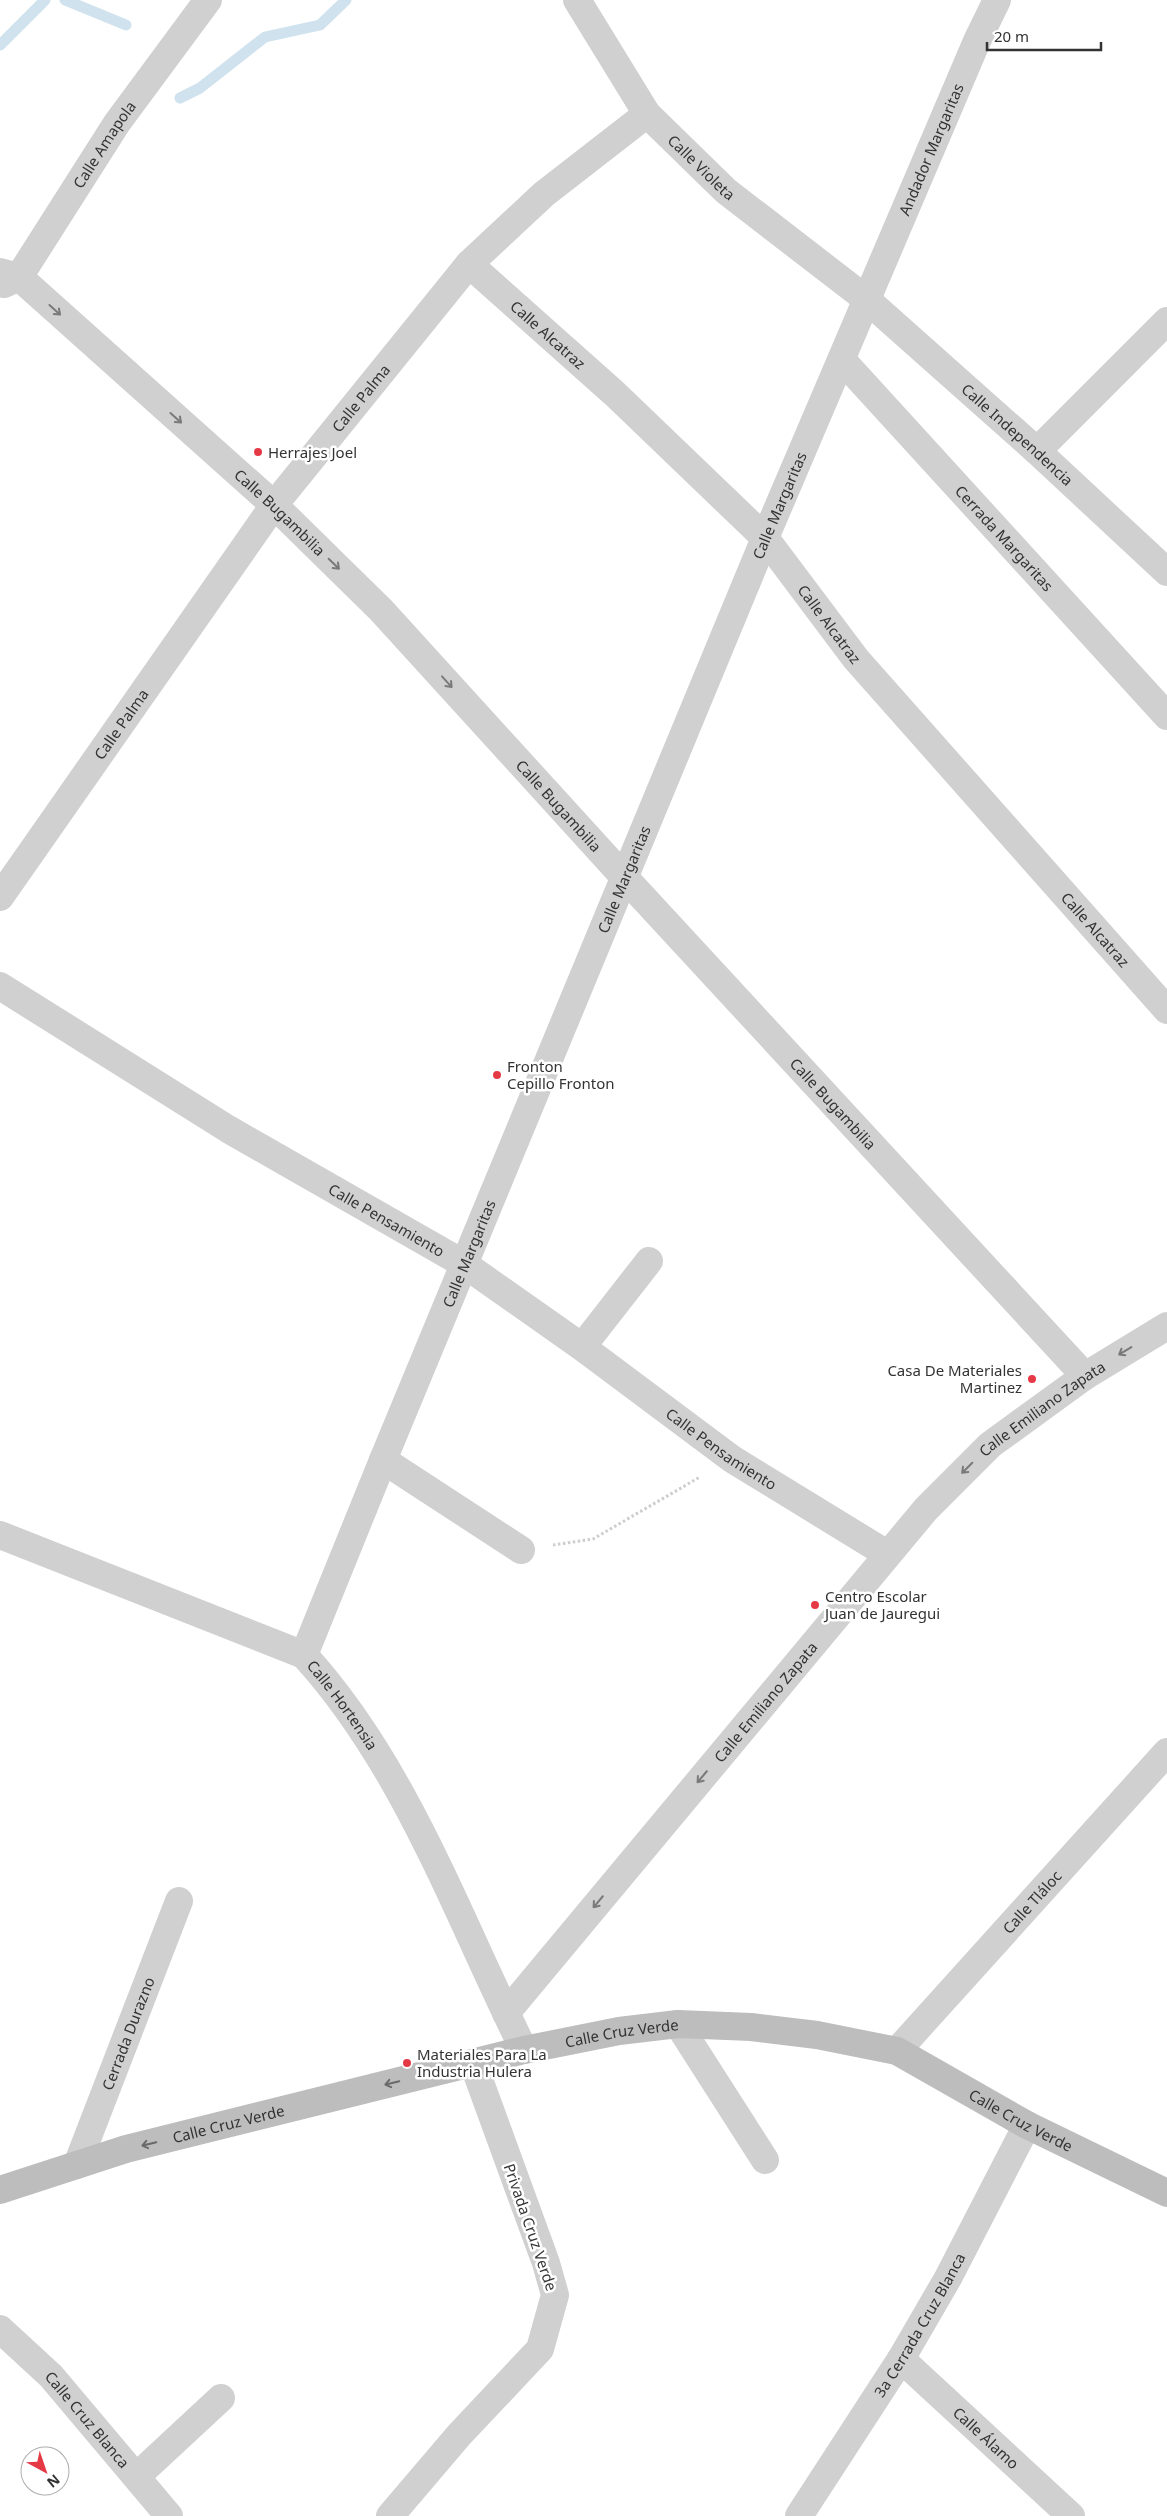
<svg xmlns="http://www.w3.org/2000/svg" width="1167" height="2516" font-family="'Noto Sans',sans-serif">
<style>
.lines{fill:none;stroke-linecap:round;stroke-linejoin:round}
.stream{stroke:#cfe2ee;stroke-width:11}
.path{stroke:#cdcdcd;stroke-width:3;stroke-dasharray:2.5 2.5;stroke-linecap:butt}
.street{stroke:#d0d0d0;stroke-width:28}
.secondary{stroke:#bdbdbd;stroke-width:28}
.oneway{stroke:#7a7a7a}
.oneway2{stroke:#6a6a6a}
.poi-dot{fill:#e63946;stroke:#fff;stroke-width:2}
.labels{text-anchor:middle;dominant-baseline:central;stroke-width:5;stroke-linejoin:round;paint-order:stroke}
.street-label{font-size:15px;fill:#333;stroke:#fff}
.poi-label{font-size:15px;fill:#333;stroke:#fff;text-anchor:start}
</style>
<rect width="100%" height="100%" fill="#fff"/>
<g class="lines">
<g class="stream">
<polyline points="65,0 126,25"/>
<polyline points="0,45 45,0"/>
<polyline points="180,98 200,88 265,37 320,25 346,0"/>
</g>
<polyline class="path" points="553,1545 593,1539 700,1477"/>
<g class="street">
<path id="s1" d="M 577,0 L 647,114 L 726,191 L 866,299 L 1037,451 L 1167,572"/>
<path id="s2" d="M 469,264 L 615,394 L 765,538 L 856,659 L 1167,1010"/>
<path id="s3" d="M 0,272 L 19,277 L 274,505 L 381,610 L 625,878 L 1085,1376"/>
<path id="s4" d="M 4,284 L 19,277 L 117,123 L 208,0"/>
<path id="s5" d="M 842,360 L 1167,716"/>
<polyline points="1037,451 1167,321"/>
<path id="s6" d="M 0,897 L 274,505 L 469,264 L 544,194 L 647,114"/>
<path id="s7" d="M 0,986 L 228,1129 L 464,1264 L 582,1347 L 732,1459 L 887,1554"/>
<polyline points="582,1347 649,1261"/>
<polyline points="383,1460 521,1550"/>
<path id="s8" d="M 0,1535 L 304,1655 C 406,1767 457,1916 524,2050"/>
<path id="s9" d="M 304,1655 L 383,1460 L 765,538 L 977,41 L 997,0"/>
<path id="s10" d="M 506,2013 L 926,1509 L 990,1445 L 1085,1376 L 1167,1326"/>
<polyline points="678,2024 765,2160"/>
<path id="s11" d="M 897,2051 L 1167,1752"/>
<path id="s12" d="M 77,2165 L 179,1901"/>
<path id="s13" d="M 0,2329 L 51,2376 L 169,2516"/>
<path id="s14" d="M 901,2359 L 1071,2516"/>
<polyline points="137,2476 221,2398"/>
<polyline points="390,2516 459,2435 540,2349 555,2295 546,2263 473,2063"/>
<path id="s15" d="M 799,2516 L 901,2359 L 948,2278 L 1027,2125"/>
</g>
<path class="secondary" id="s16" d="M 0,2190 L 126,2149 L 524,2050 L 619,2031 L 678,2024 L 751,2027 L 817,2035 L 897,2051 L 1027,2125 L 1167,2193"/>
</g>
<defs><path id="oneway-shaft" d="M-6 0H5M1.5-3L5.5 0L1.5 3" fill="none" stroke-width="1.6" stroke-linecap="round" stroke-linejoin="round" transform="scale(1.25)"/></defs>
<g class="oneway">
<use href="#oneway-shaft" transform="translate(55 310) rotate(42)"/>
<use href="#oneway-shaft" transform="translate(176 418) rotate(42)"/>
<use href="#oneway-shaft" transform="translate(334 564) rotate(44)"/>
<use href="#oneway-shaft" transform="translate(447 682) rotate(48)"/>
<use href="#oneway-shaft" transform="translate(1125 1351) rotate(149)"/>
<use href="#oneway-shaft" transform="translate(967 1468) rotate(135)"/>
<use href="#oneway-shaft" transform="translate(702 1777) rotate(130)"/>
<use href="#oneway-shaft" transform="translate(598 1902) rotate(130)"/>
</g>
<g class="oneway2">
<use href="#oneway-shaft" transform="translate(392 2083) rotate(166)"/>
<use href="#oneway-shaft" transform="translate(149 2144) rotate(166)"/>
</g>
<g class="poi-dot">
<circle cx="258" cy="452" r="5"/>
<circle cx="497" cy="1075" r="5"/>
<circle cx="1032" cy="1379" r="5"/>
<circle cx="815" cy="1605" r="5"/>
<circle cx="407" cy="2063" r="5"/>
</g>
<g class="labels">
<g class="street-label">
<text stroke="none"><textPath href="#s4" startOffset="174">Calle Amapola</textPath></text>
<text stroke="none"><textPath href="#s9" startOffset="1631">Andador Margaritas</textPath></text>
<text stroke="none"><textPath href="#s1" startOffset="210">Calle Violeta</textPath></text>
<text stroke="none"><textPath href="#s2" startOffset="106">Calle Alcatraz</textPath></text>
<text stroke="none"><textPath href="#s6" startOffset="616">Calle Palma</textPath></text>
<text stroke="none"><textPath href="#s1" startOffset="624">Calle Independencia</textPath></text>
<text stroke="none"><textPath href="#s9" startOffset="1244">Calle Margaritas</textPath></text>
<text stroke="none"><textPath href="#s3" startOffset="371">Calle Bugambilia</textPath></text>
<text stroke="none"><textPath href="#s5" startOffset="241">Cerrada Margaritas</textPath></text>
<text stroke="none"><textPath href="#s2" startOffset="511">Calle Alcatraz</textPath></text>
<text stroke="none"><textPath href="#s6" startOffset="211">Calle Palma</textPath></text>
<text stroke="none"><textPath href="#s3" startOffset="776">Calle Bugambilia</textPath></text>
<text stroke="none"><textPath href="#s9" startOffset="839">Calle Margaritas</textPath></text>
<text stroke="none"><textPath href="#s2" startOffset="916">Calle Alcatraz</textPath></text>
<text stroke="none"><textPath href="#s3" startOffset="1181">Calle Bugambilia</textPath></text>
<text stroke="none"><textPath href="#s7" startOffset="452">Calle Pensamiento</textPath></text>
<text stroke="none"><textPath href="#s9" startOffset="434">Calle Margaritas</textPath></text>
<text stroke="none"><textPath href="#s10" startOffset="810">Calle Emiliano Zapata</textPath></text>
<text stroke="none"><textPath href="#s7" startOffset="858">Calle Pensamiento</textPath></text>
<text stroke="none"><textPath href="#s10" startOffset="405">Calle Emiliano Zapata</textPath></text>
<text stroke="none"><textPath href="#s8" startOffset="390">Calle Hortensia</textPath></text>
<text stroke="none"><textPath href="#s11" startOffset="201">Calle Tláloc</textPath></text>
<text stroke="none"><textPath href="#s12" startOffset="141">Cerrada Durazno</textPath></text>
<text stroke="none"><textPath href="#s16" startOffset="642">Calle Cruz Verde</textPath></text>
<text stroke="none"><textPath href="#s16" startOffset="1062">Calle Cruz Verde</textPath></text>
<text stroke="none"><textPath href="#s16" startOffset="238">Calle Cruz Verde</textPath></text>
<text transform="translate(531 2227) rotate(71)">Privada Cruz Verde</text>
<text stroke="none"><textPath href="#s15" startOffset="226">3a Cerrada Cruz Blanca</textPath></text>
<text stroke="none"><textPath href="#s13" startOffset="126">Calle Cruz Blanca</textPath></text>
<text stroke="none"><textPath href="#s14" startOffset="116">Calle Álamo</textPath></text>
</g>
<g class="poi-label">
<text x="268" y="452">Herrajes Joel</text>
<text x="507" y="1066">Fronton<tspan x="507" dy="17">Cepillo Fronton</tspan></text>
<text x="1022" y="1370" text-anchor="end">Casa De Materiales<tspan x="1022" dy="17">Martinez</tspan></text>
<text x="825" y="1596">Centro Escolar<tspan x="825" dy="17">Juan de Jauregui</tspan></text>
<text x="417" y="2054">Materiales Para La<tspan x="417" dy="17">Industria Hulera</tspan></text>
</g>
</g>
<g transform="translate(45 2471) rotate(140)"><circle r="24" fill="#ffffff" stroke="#adadad"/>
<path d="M0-4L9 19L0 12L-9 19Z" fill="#e63946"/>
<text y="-8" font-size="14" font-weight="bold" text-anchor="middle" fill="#333333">N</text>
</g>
<path d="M987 42v8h114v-8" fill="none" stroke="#333333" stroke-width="2.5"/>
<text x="994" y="42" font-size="15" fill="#333333" stroke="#ffffff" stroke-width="4" paint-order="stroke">20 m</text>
</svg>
